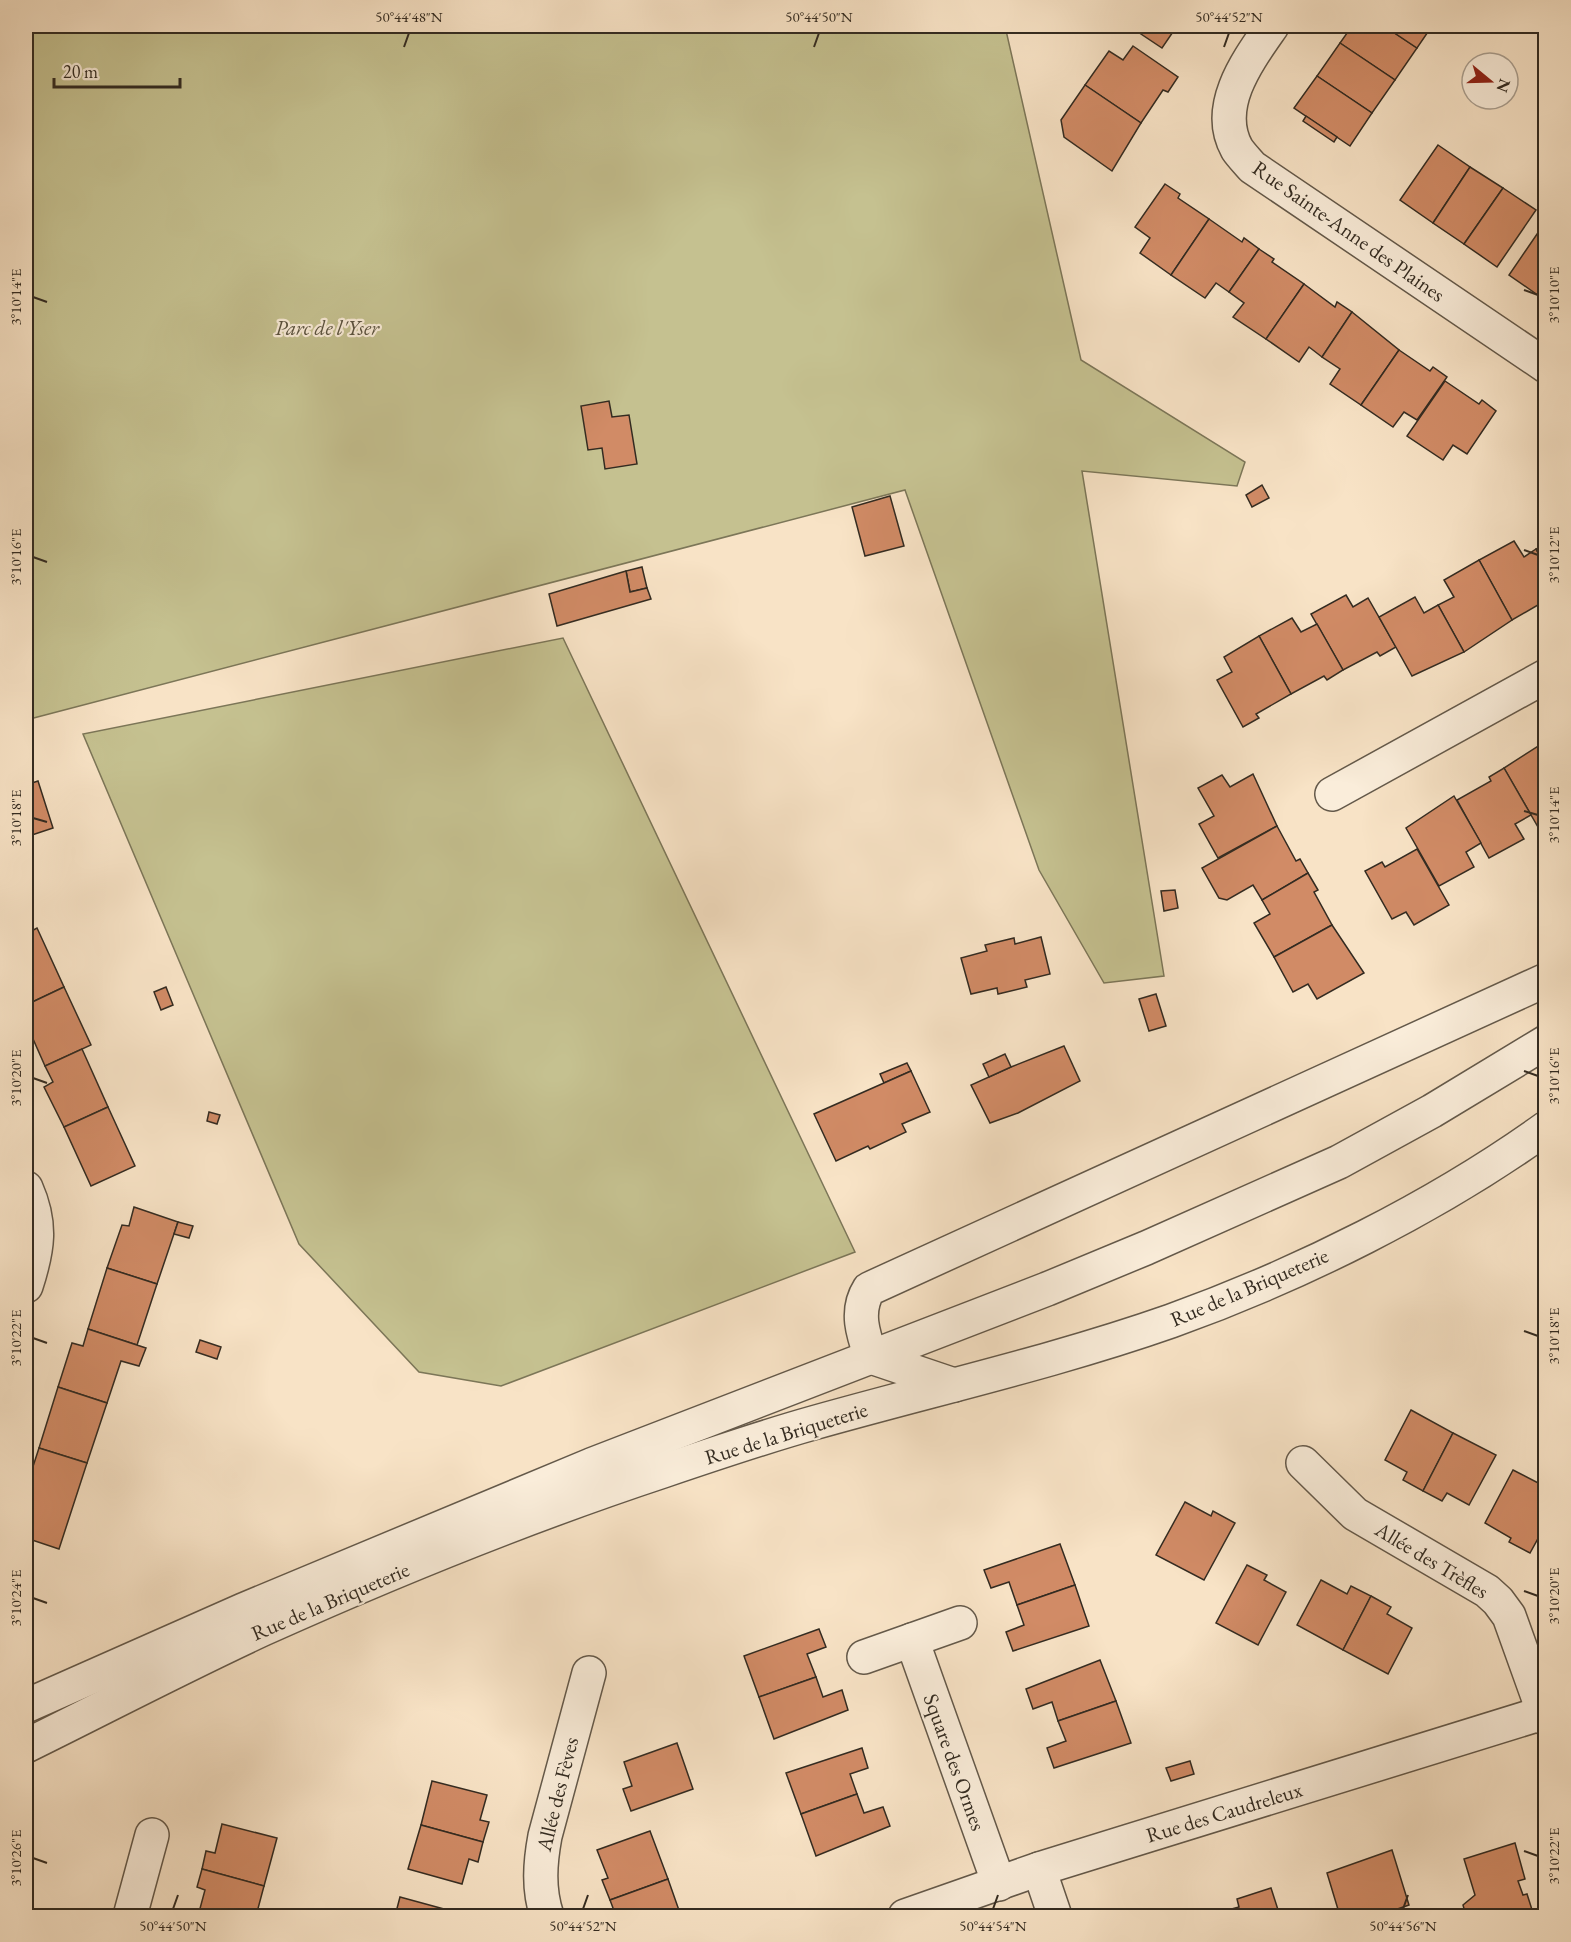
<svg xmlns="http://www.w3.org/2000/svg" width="1571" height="1942" font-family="'EB Garamond',serif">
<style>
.green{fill:#c5c190;stroke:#7c7658;stroke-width:1.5}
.building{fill:#d18b66;stroke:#332b21;stroke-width:1.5}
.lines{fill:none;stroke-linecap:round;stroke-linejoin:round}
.minor-casing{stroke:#64594a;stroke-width:36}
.tertiary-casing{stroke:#64594a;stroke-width:36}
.minor{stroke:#faedda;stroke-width:33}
.tertiary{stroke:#faedda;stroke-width:33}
.ticks{fill:none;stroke:#332b21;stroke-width:2}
.labels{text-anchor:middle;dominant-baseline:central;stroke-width:4.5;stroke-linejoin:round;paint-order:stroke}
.street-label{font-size:21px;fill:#332b21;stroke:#faedda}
.park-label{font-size:21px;font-style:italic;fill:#58503d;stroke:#faedda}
.neatline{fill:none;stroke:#332b21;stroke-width:2}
.ticks-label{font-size:15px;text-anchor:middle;fill:#332b21}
</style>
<rect width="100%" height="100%" fill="#f8e3c6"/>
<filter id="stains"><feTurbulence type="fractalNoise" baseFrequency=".00333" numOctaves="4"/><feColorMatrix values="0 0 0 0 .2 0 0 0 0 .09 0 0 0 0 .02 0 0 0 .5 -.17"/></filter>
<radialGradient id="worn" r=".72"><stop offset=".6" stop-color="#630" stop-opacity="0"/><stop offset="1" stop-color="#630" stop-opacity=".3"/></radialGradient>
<g class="green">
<polygon points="26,26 1005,26 1081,360 1245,462 1237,486 1082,471 1164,976 1104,983 1039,870 905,490 26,720"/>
<polygon points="563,638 855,1252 501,1386 419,1372 299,1244 83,734"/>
</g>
<g class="building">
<polygon points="1129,26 1177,26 1162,48"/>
<polygon points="1352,26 1384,26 1417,48 1395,80 1340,43"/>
<polygon points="1384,26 1432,26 1417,48"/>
<polygon points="1340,43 1395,80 1372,113 1317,76"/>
<polygon points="1133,46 1178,77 1168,92 1163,90 1141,123 1085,85 1109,51 1123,60"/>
<polygon points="1317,76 1372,113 1350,146 1294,108"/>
<polygon points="1085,85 1141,123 1112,171 1064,137 1061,120"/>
<polygon points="1306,116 1337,137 1334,142 1303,121"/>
<polygon points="1438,145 1470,167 1433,223 1400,200"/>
<polygon points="1470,167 1503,188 1464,244 1433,223"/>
<polygon points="1165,184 1180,194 1178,198 1209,219 1171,275 1140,253 1150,238 1135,227"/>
<polygon points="1503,188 1536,210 1497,267 1464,244"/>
<polygon points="1209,219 1242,242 1244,238 1259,249 1229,292 1216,283 1205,298 1171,275"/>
<polygon points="1546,221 1546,293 1542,298 1509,275"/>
<polygon points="1259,249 1274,259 1272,262 1304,284 1266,339 1233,317 1244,303 1229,292"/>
<polygon points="1304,284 1335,307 1337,302 1352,312 1322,357 1309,347 1299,362 1266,339"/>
<polygon points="1352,312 1399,350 1361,405 1330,384 1340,369 1322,357"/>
<polygon points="1399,350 1430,371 1433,367 1447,377 1417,420 1404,412 1393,427 1361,405"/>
<polygon points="1445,381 1479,404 1482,400 1496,411 1467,454 1453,445 1443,460 1407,436"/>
<polygon points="609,401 612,417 629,415 637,464 605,469 602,448 588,450 581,406"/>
<polygon points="1262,485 1269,498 1252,507 1246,495"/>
<polygon points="890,496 904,546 865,556 852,507"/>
<polygon points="1514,541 1524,557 1536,549 1546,567 1546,605 1543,602 1512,620 1479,560"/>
<polygon points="1546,544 1546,567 1536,549"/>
<polygon points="1479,560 1512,620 1464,652 1438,605 1454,597 1444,580"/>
<polygon points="642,567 647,588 630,592 626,571"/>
<polygon points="626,571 630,592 647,588 651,599 557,626 549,594"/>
<polygon points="1346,595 1353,607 1368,598 1396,647 1380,656 1377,652 1343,670 1311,614"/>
<polygon points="1415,597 1424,613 1438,605 1464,652 1412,676 1379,617"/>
<polygon points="1292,618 1301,632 1317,624 1343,670 1327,680 1324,676 1291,694 1259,636"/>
<polygon points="1259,636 1291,694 1256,714 1259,718 1243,727 1217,680 1232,672 1224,657"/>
<polygon points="1546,741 1546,823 1538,827 1504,768"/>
<polygon points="1504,768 1531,815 1515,824 1524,839 1489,858 1457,800 1491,781 1489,777"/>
<polygon points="1253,774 1277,826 1218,858 1199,824 1214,816 1198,788 1222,775 1230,787"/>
<polygon points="38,781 53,828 26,837 26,785"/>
<polygon points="1454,796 1481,843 1466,852 1474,867 1439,886 1406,828"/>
<polygon points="1277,826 1296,861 1300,859 1308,873 1262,900 1253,885 1227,900 1219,898 1202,868"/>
<polygon points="1417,849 1449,905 1414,925 1406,912 1392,919 1365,871 1382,862 1385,867"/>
<polygon points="1308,873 1318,890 1314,892 1332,925 1274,957 1254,923 1270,914 1262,900"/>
<polygon points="1175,890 1178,908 1164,911 1161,891"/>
<polygon points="1332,925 1364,973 1317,999 1308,984 1293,992 1274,957"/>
<polygon points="37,928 64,987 26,1005 26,934"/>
<polygon points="1041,937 1050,974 1025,980 1027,987 998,994 997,988 971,994 961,958 987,951 985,945 1014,938 1015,944"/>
<polygon points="64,987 91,1045 45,1066 26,1023 26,1005"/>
<polygon points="166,987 173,1005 161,1010 154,992"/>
<polygon points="1156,994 1166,1026 1149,1031 1139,999"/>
<polygon points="1064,1046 1080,1081 1018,1113 990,1123 971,1085 1011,1067"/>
<polygon points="82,1049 108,1107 64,1127 44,1087 53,1082 45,1066"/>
<polygon points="1005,1054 1011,1067 989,1077 983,1064"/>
<polygon points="907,1063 911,1071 884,1083 880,1074"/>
<polygon points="911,1071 930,1112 902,1124 906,1132 870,1149 868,1146 836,1161 814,1114"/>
<polygon points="108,1107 135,1166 91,1186 64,1127"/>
<polygon points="209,1112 220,1115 217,1124 207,1121"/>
<polygon points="134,1207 178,1222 157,1284 107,1268 122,1225 129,1226"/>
<polygon points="178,1222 193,1226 189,1238 174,1234"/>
<polygon points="107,1268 157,1284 137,1345 88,1329"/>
<polygon points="88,1329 146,1348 139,1366 121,1361 107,1403 58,1387 72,1343 83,1346"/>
<polygon points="200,1340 221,1347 217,1359 196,1352"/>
<polygon points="58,1387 107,1403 87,1463 39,1448"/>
<polygon points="1411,1410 1453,1433 1423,1491 1403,1480 1407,1472 1385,1460"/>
<polygon points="1453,1433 1496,1455 1469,1505 1447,1493 1442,1501 1423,1491"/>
<polygon points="39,1448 87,1463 59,1549 26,1538 26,1488"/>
<polygon points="1513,1470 1546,1487 1546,1524 1530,1553 1509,1542 1511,1538 1485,1523"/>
<polygon points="1185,1502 1211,1516 1213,1511 1235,1523 1204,1580 1156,1555"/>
<polygon points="1060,1544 1075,1585 1017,1605 1009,1582 991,1588 984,1570"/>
<polygon points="1247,1565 1267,1575 1264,1580 1286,1592 1258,1645 1216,1623"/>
<polygon points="1321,1580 1347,1594 1351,1586 1371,1596 1343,1650 1297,1625"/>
<polygon points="1075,1585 1089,1626 1013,1651 1006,1632 1024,1625 1017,1605"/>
<polygon points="1371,1596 1391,1607 1387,1614 1412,1628 1388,1674 1343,1650"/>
<polygon points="819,1629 826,1647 807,1654 816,1677 759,1697 744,1656"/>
<polygon points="1100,1660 1116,1701 1058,1721 1052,1702 1033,1709 1026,1689"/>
<polygon points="816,1677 823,1697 842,1690 848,1710 774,1739 759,1697"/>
<polygon points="1116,1701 1131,1743 1054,1768 1047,1748 1066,1741 1058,1721"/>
<polygon points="677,1743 693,1789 631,1811 623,1789 632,1786 624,1762"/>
<polygon points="862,1748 868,1768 850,1774 857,1794 801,1814 786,1773"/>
<polygon points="1190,1761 1194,1774 1171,1781 1166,1768"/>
<polygon points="432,1781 487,1795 480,1820 489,1822 483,1842 421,1825"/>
<polygon points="857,1794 864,1813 883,1807 890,1826 816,1856 801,1814"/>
<polygon points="222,1824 277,1838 264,1886 202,1869 206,1851 215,1853"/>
<polygon points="421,1825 483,1842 478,1862 469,1859 462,1884 408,1869"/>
<polygon points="650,1831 668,1879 610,1900 602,1880 608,1878 597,1850"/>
<polygon points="1515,1843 1525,1879 1518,1881 1523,1895 1527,1894 1534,1916 1466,1916 1463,1905 1475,1895 1464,1859"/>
<polygon points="1392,1850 1409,1905 1383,1914 1381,1909 1357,1916 1340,1916 1327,1873"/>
<polygon points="202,1869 264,1886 256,1916 198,1916 205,1890 197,1887"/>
<polygon points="668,1879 681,1916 616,1916 610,1900"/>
<polygon points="1271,1888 1280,1916 1221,1916 1228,1910 1239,1907 1237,1899"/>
<polygon points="400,1897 455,1912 453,1916 395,1916"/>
<polygon points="1381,1909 1384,1916 1357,1916"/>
</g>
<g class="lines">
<defs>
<g id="minor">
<path d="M 1272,26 C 1249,59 1213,106 1237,149 C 1241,155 1247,161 1252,167 L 1546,366"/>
<polyline points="1332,794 1546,676"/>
<path d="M 26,1188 C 42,1224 38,1249 26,1286"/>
<path d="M 871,1357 C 863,1334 855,1311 869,1289 L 1546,980"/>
<polyline points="1303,1463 1355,1514 1487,1591 1498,1601 1509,1616 1546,1719"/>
<polyline points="912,1640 999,1884"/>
<polyline points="864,1657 960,1623"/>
<polyline points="1039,1869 1055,1916"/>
<polyline points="130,1916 152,1835"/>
<path d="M 547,1916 C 538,1889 540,1863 545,1836 L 589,1673"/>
<polyline points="905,1916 1039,1869 1546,1712"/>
</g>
<g id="tertiary">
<polyline points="871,1357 954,1385"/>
<polyline points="26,1706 243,1610 591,1465 1047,1289 1146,1248 1339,1162 1432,1111 1546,1042"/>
<path d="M 26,1746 C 105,1707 183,1666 263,1629 C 394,1570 527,1516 663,1471 C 713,1454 763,1437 813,1423 C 933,1389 1054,1362 1171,1321 C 1299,1275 1436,1207 1546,1128"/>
</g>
</defs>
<use href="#minor" class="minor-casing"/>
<use href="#tertiary" class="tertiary-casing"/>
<use href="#minor" class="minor"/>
<use href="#tertiary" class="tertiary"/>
</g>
<path class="ticks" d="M 404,47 L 409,33M 814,47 L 819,33M 1224,47 L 1229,33M 1524,290 L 1538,295M 33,297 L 47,302M 1524,550 L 1538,555M 33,557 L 47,562M 1524,811 L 1538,815M 33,818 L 47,822M 1524,1071 L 1538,1076M 33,1078 L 47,1083M 1524,1331 L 1538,1336M 33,1338 L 47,1343M 1524,1591 L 1538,1596M 33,1598 L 47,1603M 1524,1851 L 1538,1856M 33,1858 L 47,1863M 173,1909 L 178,1895M 583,1909 L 588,1895M 993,1909 L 998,1895M 1403,1909 L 1408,1895"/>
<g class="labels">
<g class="street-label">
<text transform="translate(1349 231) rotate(35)">Rue Sainte-Anne des Plaines</text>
<text transform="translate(1249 1287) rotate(-23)">Rue de la Briqueterie</text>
<text transform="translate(786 1433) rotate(-17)">Rue de la Briqueterie</text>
<text transform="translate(1432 1560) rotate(31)">Allée des Trèfles</text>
<text transform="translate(330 1601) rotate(-23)">Rue de la Briqueterie</text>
<text transform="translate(955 1762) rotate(70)">Square des Ormes</text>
<text transform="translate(557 1794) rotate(-76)">Allée des Fèves</text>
<text transform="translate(1224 1812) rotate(-17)">Rue des Caudreleux</text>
</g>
<g class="park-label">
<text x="327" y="327">Parc de l'Yser</text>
</g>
</g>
<rect width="1571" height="1942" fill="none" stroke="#f8e3c6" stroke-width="66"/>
<g transform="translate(1490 81) rotate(109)"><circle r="28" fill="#faedda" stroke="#aa9f90" stroke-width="1.5"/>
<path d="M0-4.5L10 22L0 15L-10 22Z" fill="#8f2418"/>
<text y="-9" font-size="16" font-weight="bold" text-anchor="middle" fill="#332b21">N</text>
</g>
<path d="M54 78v9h126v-9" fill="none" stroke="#332b21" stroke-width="3"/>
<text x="63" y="78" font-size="18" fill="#332b21" stroke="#faedda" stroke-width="4.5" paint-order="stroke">20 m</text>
<rect x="33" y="33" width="1505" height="1876" class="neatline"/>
<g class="ticks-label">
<text x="409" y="22">50°44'48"N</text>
<text x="819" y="22">50°44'50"N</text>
<text x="1229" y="22">50°44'52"N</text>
<text transform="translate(1554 295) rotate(-90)" y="5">3°10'10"E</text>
<text transform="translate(16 297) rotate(-90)" y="5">3°10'14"E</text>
<text transform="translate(1554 555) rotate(-90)" y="5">3°10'12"E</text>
<text transform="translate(16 557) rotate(-90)" y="5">3°10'16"E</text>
<text transform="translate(1554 815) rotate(-90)" y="5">3°10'14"E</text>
<text transform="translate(16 818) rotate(-90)" y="5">3°10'18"E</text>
<text transform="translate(1554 1076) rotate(-90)" y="5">3°10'16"E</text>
<text transform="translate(16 1078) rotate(-90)" y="5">3°10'20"E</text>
<text transform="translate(1554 1336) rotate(-90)" y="5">3°10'18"E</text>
<text transform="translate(16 1338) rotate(-90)" y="5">3°10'22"E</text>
<text transform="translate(1554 1596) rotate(-90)" y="5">3°10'20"E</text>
<text transform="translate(16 1598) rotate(-90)" y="5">3°10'24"E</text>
<text transform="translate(1554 1856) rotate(-90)" y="5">3°10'22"E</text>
<text transform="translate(16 1858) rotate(-90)" y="5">3°10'26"E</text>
<text x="173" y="1931">50°44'50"N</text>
<text x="583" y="1931">50°44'52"N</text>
<text x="993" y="1931">50°44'54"N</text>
<text x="1403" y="1931">50°44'56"N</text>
</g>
<rect width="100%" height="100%" filter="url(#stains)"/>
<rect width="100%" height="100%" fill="url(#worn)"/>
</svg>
